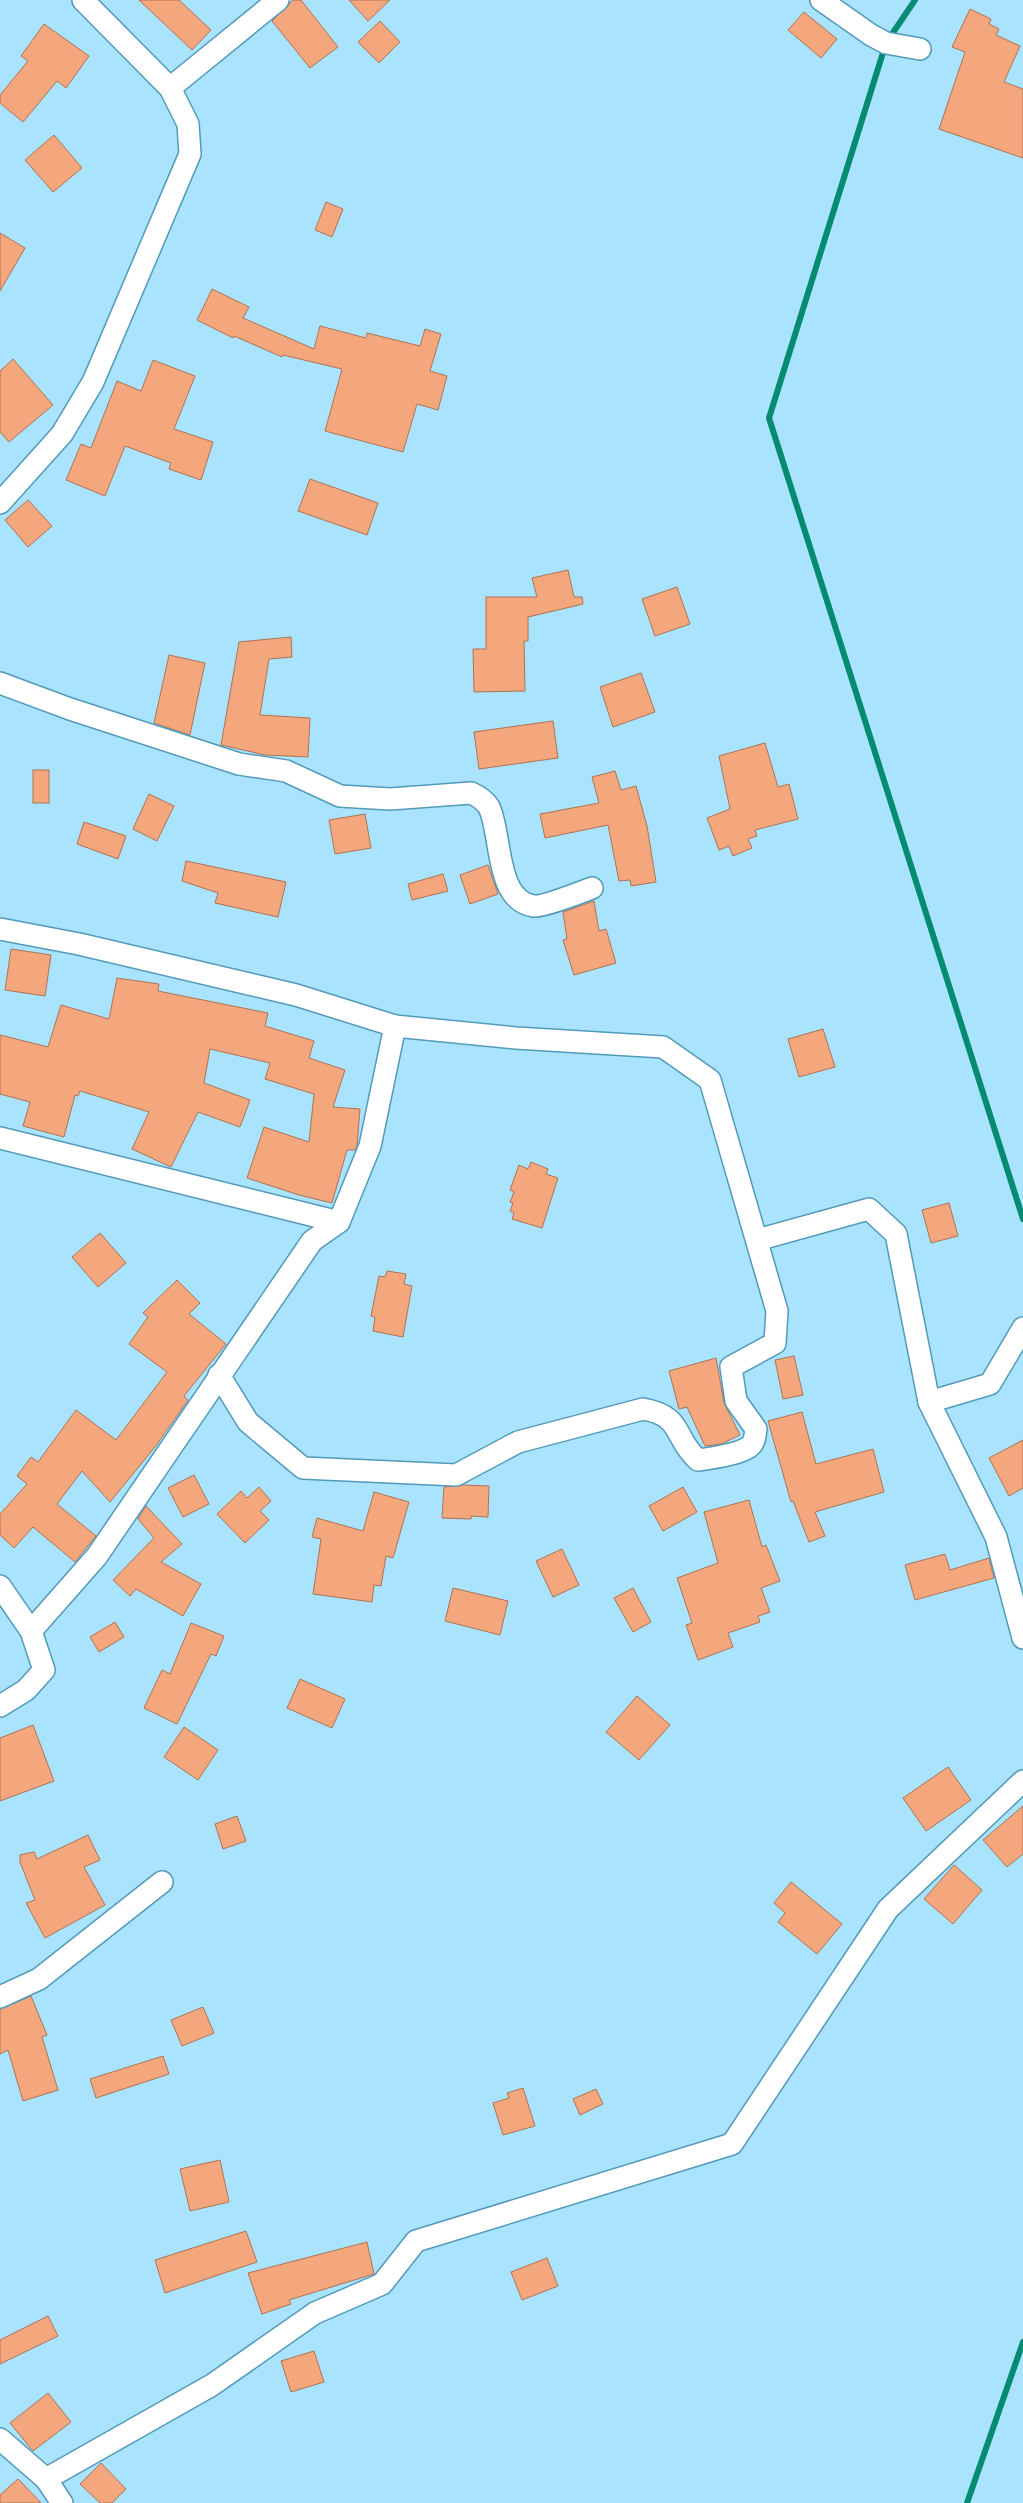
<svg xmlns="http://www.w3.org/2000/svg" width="1023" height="2503" font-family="'Titillium Web',sans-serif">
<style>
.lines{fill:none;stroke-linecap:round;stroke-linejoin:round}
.stream{stroke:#068a72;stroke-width:6}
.building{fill:#f4a77d;stroke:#ad7353}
.minor-casing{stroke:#529aba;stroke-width:24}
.minor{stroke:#fff;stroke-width:21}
</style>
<rect width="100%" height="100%" fill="#aae3fe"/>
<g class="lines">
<g class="stream">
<polyline points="915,0 886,43 769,418 1023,1219"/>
<polyline points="967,2503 1023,2342"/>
</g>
</g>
<g class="building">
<polygon points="139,0 179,0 211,30 192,50"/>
<polygon points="293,0 301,0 338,47 310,68 272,21"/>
<polygon points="349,0 390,0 368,21"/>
<polygon points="970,9 991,19 989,24 999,29 996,35 1020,46 1004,82 1023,89 1023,158 939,129 965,52 952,47"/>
<polygon points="804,12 837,39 821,58 788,30"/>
<polygon points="380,21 400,42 379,63 358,42"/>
<polygon points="44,24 89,56 66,88 57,81 23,122 0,103 0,95 28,61 21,56"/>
<polygon points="54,135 82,168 53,192 25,160"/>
<polygon points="326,202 343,209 332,237 315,230"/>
<polygon points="0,233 25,248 0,291"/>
<polygon points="212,289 249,307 243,318 314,349 320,326 366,338 367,333 420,346 425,329 441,334 430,371 447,376 438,410 417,404 403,452 325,431 342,369 283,355 282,357 234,336 233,338 197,320"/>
<polygon points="13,359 53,405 9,442 0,432 0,371"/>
<polygon points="153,360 195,376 174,429 213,442 201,480 169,469 171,463 125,446 105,496 66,480 81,444 91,448 117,381 141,391"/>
<polygon points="310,479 378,503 367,535 298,511"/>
<polygon points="28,500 52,526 28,547 5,520"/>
<polygon points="568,570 574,597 582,597 583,604 528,617 528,641 524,641 525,691 474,692 473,649 486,649 486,597 537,597 532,578"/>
<polygon points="677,587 690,624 655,636 642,599"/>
<polygon points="291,637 292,657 269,659 260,715 310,718 308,757 265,755 221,745 239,642"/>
<polygon points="169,655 205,663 190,735 154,723"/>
<polygon points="641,673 655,712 613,727 600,687"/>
<polygon points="553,721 558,758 479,769 474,732"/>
<polygon points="765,743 778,787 789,784 798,819 755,830 757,836 748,839 752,848 733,856 729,846 719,850 707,818 730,809 719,756"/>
<rect x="33" y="770" width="16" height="33"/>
<polygon points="615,771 621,790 636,786 647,826 656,882 631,886 630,880 619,881 608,825 545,838 540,814 599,803 592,777"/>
<polygon points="149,794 174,806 157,841 133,829"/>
<polygon points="365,814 371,848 335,854 329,820"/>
<polygon points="84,822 126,836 118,859 77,844"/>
<polygon points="186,861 286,882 278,917 215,903 218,893 182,881"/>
<polygon points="488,865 498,894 470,904 460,875"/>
<polygon points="443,874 448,891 412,900 408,884"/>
<polygon points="594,901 599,931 606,929 616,963 574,975 563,940 567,939 563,912"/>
<polygon points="11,949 51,955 45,996 5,990"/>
<polygon points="117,978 159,984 158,991 268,1013 265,1026 314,1041 309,1058 345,1070 333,1107 360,1109 357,1146 355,1150 347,1150 332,1203 299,1195 247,1178 264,1127 309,1142 314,1094 265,1079 270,1063 210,1049 204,1083 250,1100 240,1127 198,1112 171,1167 132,1149 149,1112 80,1091 78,1096 75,1095 64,1137 23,1126 30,1102 0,1094 0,1035 48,1047 61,1005 109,1019"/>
<polygon points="823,1029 835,1067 799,1077 788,1039"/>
<polygon points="531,1162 548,1169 546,1174 558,1178 542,1228 512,1219 514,1213 510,1211 513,1203 510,1202 514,1192 510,1190 519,1165 528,1169"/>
<polygon points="949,1203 958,1236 931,1243 922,1210"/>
<polygon points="100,1233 126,1263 98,1287 72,1257"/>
<polygon points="387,1271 406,1274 404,1284 412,1286 403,1337 373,1331 375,1317 371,1316 379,1276 385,1277"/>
<polygon points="177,1280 200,1303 189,1314 226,1344 184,1396 188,1400 155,1447 110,1502 82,1471 57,1504 96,1536 75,1562 33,1527 14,1548 0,1535 0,1514 27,1484 17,1476 31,1457 38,1462 76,1410 116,1440 167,1372 129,1344 148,1317 143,1313"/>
<polygon points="794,1356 803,1395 783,1399 775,1360"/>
<polygon points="716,1358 724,1403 740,1435 721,1444 705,1446 687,1407 679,1409 669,1371"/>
<polygon points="802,1412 816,1464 873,1449 884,1492 815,1512 825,1536 809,1542 793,1501 791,1502 768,1421"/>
<polygon points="1023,1440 1023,1488 1009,1496 989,1458"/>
<polygon points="194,1475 209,1504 183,1517 168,1488"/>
<polygon points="463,1485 489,1486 488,1517 471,1516 471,1519 442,1518 444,1487"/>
<polygon points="259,1487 271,1501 260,1511 269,1520 245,1543 217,1514 241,1491 247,1498"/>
<polygon points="683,1487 697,1512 663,1531 649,1506"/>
<polygon points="374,1492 409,1502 393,1558 386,1556 381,1586 374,1585 372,1602 313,1594 321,1539 312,1537 317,1518 363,1531"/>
<polygon points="749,1500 762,1547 766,1545 780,1581 761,1588 770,1612 758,1616 760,1622 728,1633 733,1647 698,1660 686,1625 692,1623 677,1578 718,1563 704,1512"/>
<polygon points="146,1506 182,1544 161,1562 201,1584 183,1616 136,1589 130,1596 113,1580 154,1538 138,1519"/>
<polygon points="562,1549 579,1585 553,1597 536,1561"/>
<polygon points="945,1554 950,1570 989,1558 994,1578 915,1600 905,1565"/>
<polygon points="453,1588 508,1601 500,1635 445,1621"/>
<polygon points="633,1588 651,1622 633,1632 614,1598"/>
<polygon points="115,1622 124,1637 99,1652 90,1637"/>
<polygon points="191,1623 224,1636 216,1656 211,1654 177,1724 144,1708 162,1670 170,1674"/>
<polygon points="300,1679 345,1699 332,1728 287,1708"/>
<polygon points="637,1696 670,1725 639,1760 606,1732"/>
<polygon points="33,1725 54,1781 0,1801 0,1738"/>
<polygon points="184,1727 218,1750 198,1780 164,1757"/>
<polygon points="948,1767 971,1800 926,1831 903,1798"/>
<polygon points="1023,1806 1023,1854 1007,1867 983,1840"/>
<polygon points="237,1816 246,1841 223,1849 215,1824"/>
<polygon points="88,1835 100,1860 84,1867 105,1905 45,1938 26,1903 35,1900 20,1862 20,1855 34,1852 37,1859"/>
<polygon points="954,1865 982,1890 953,1924 924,1899"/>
<polygon points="791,1882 842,1924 817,1954 778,1922 785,1913 774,1903"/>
<polygon points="31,1996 47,2035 42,2037 58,2090 23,2101 8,2050 0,2054 0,2009"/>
<polygon points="203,2007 214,2033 182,2046 171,2020"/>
<polygon points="163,2056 169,2074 96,2098 90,2079"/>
<polygon points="523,2088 535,2126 503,2135 493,2103 509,2098 507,2093"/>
<polygon points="596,2089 603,2104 580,2115 573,2099"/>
<polygon points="220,2160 229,2202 190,2211 180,2169"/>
<polygon points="246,2231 257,2262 165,2293 155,2260"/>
<polygon points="367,2242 374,2274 289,2300 291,2304 262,2314 248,2273"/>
<polygon points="547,2258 558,2286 522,2300 511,2272"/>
<polygon points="48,2316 58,2336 0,2364 0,2340"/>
<polygon points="314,2351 324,2382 291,2392 281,2361"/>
<polygon points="48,2393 71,2422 33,2451 10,2423"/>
<polygon points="101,2463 126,2489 112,2503 100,2503 80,2484"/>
<polygon points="18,2479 24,2485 41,2503 0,2503 0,2495"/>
</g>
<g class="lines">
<defs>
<g id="minor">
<polyline points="821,0 871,35 886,43 920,49"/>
<polyline points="170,88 278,0"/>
<polyline points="0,503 62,434 93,382 190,154 188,124 170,88 83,0"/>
<path d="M 0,683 L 70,709 L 239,764 L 286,771 L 340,796 L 390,799 L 471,793 C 478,796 485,801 489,807 C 502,834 495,901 534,906 C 544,907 581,892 592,888"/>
<path d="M 0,929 L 79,944 L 296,995 L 395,1026 L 516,1038 L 663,1047 L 710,1080 L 777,1311 L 775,1343 L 731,1367 L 736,1401 L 756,1429 C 755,1435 755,1443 749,1447 C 737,1455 712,1458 698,1460 C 673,1438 684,1416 643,1409 L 518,1442 L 456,1475 L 303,1468 L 248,1422 L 219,1375"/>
<polyline points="0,1138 339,1222"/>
<polyline points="757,1240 869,1209 896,1234 929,1402 996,1537 1023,1638"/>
<polyline points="929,1402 990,1384 1023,1328"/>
<polyline points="0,1586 31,1631 44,1670 26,1690 0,1706"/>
<polyline points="31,1631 97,1556 312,1241 339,1222 370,1146 395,1026"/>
<polyline points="0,1997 39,1979 162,1882"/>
<polyline points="0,2439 46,2479 212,2385 315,2313 382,2284 416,2241 732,2144 888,1909 1023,1781"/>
<polyline points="46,2479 62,2503"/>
</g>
</defs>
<use href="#minor" class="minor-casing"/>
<use href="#minor" class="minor"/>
</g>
</svg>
